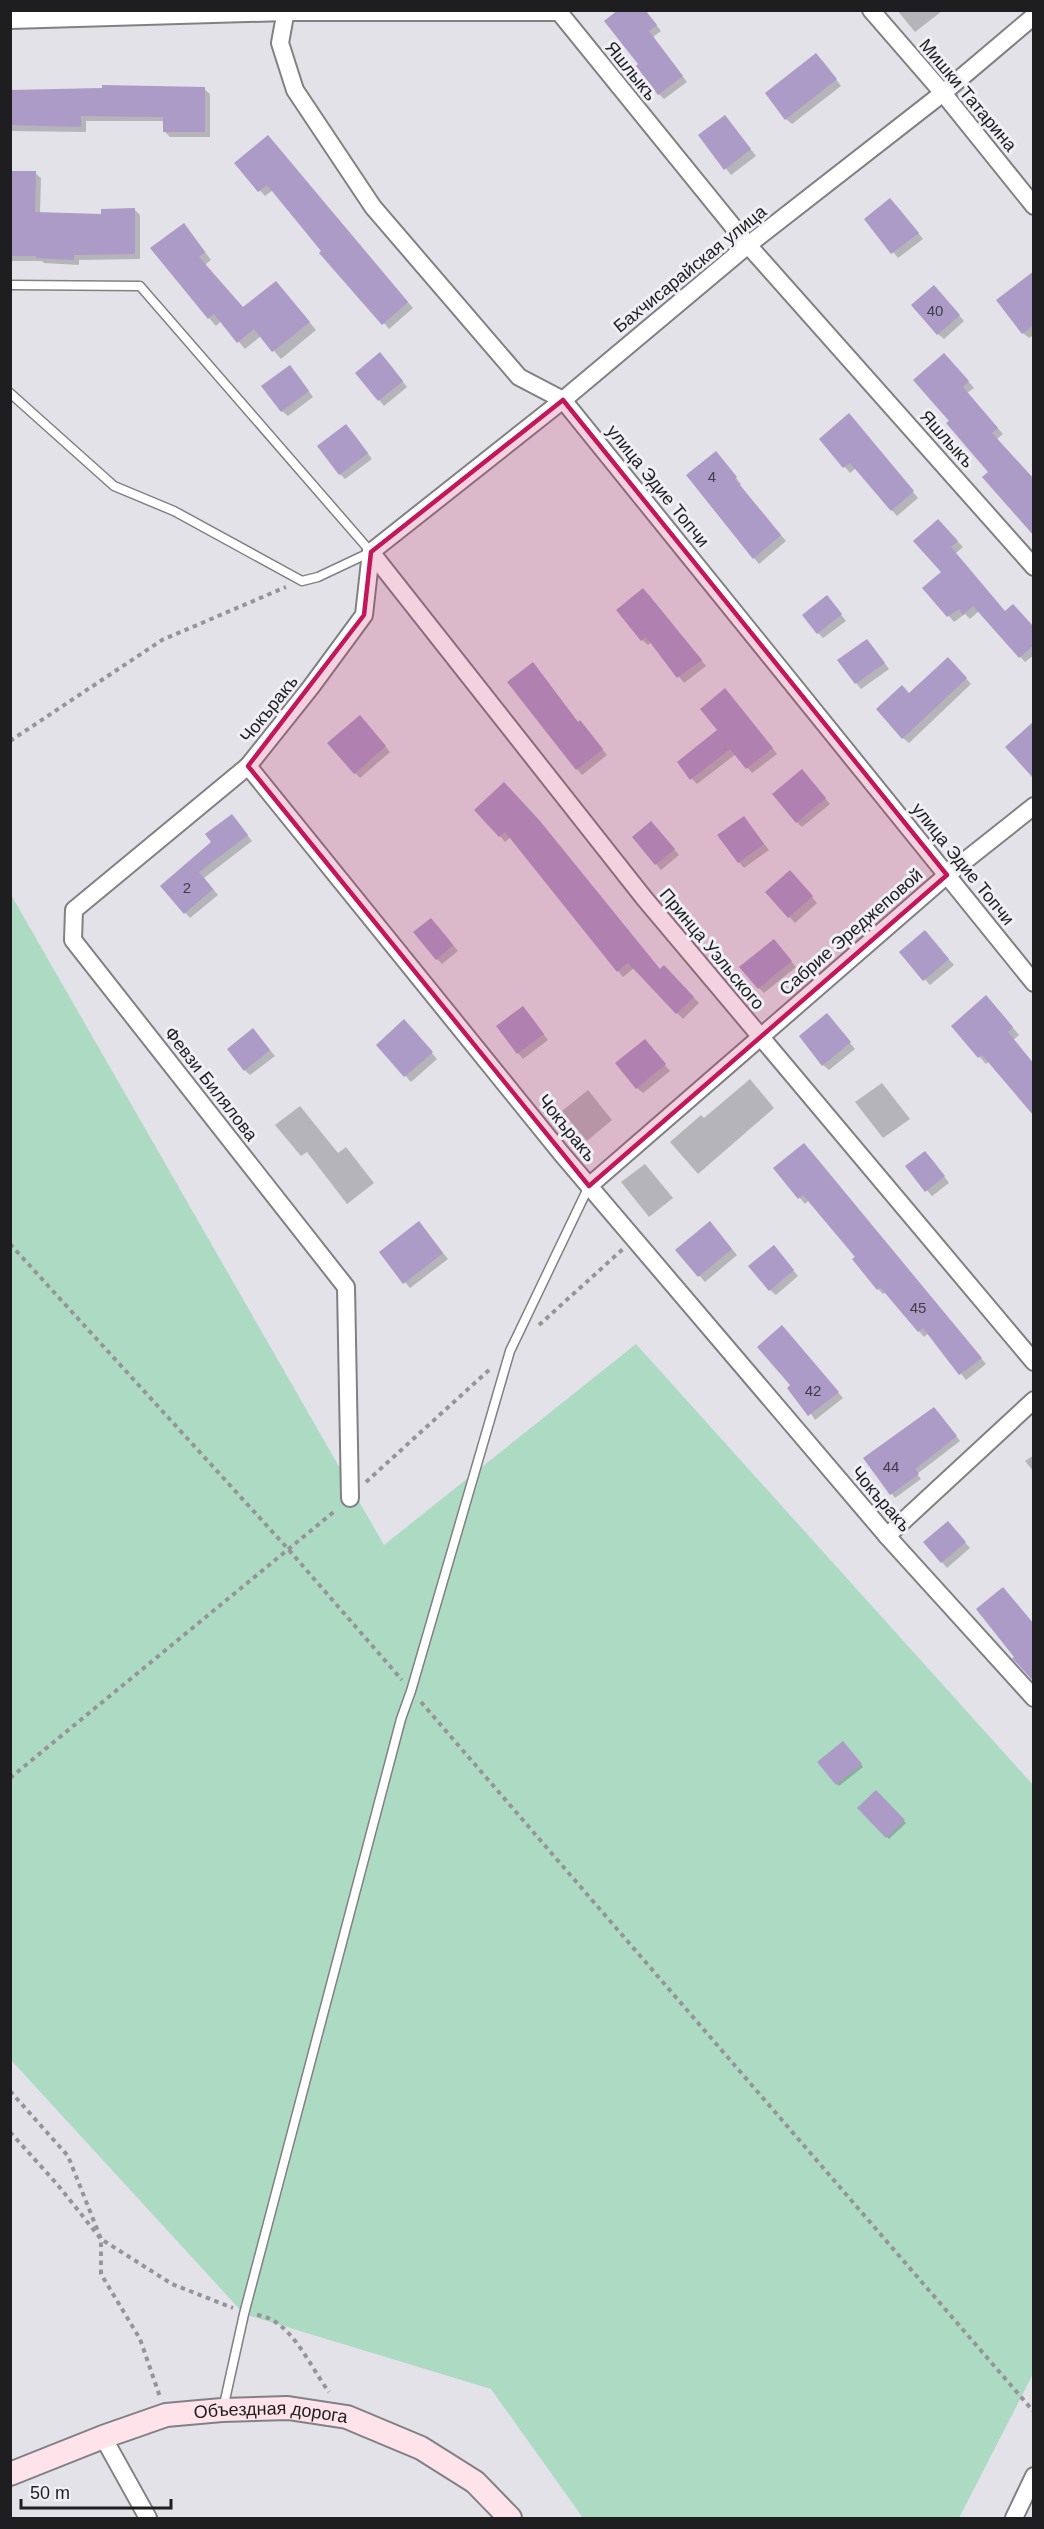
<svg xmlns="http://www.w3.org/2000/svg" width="1044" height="2529" font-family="Arial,sans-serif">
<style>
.green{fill:#addac3}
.shadow{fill:#0003}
.building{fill:#ac9ac7}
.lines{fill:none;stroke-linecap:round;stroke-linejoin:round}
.lane-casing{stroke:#808085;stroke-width:11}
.street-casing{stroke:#808085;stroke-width:20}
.secondary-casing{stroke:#808085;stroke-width:26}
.path{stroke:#959599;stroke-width:4;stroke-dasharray:4.5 4.5;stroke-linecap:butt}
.lane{stroke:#fff;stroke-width:8}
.street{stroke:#fff;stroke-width:16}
.secondary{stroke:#fee4ea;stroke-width:22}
.marked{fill:#c2185b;fill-opacity:0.2;stroke:#c2185b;stroke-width:4.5;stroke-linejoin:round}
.labels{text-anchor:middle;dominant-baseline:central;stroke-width:6;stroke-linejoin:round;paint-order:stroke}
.number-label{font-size:15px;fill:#423d4a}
.street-label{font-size:18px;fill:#1e1e20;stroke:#efeff5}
</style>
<rect width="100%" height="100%" fill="#e2e2e8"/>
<polygon class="green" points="10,893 384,1545 636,1344 1033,1785 1033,2374 959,2518 583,2518 491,2389 244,2314 11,2060"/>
<g class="shadow">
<polygon points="645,10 661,31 653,37 687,82 664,99 659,94"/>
<polygon points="897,10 941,10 942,11 915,32"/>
<polygon points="822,60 841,86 792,124 786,119"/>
<polygon points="204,89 210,94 210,137 170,137 165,132 165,121 86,121 86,132 10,131 10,92"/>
<polygon points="725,117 756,156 731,175 700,135"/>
<polygon points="273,142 413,308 389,329 273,190 265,196 236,164"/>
<polygon points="10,172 35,173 41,178 40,214 102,216 134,209 140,215 140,259 79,260 79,265 44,263 42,261 10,261"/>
<polygon points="896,205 923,239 898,258 866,219"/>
<polygon points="191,233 211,260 205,265 244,309 283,290 316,330 281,359 261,336 245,349 221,321 216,326 209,318 153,249"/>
<polygon points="1034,273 1034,335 1029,338 1023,333"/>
<polygon points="939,292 964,321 944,339 938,334"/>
<polygon points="386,360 407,387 384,406 357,373"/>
<polygon points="950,360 974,388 967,393 1003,434 997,439 990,472 951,421"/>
<polygon points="295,372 313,397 288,416 282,411"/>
<polygon points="855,421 918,498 897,516 856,468 850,473 821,439"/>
<polygon points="352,432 372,459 345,479 340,474"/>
<polygon points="721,459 741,484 739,486 786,541 759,564 754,558"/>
<polygon points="943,526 963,547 955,554 1006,613 1034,628 1034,655 1025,662 979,611 970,619 965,614 954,622 925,588 943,572"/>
<polygon points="649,595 706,666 684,683 652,642 648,645 642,640"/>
<polygon points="832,603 846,621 823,638 818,633"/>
<polygon points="867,640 889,669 861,689 856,683"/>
<polygon points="954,665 971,684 909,743 903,738 909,694"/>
<polygon points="731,696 777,754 752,773 736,754 697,784 692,779 719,730"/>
<polygon points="365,722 390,752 360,778 355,773"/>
<polygon points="578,723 585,727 607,755 582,775 577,769"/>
<polygon points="807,777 830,804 802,827 797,822"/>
<polygon points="504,784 660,971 664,967 699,1003 683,1019 634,968 623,977 511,837 505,842 500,836"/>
<polygon points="744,818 769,850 744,868 739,862"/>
<polygon points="237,822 252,841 204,878 218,895 190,918 162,886"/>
<polygon points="657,828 679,855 661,870 656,864"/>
<polygon points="796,878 817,903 795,923 767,892"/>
<polygon points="437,925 458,951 442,964 437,959"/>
<polygon points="930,938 954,965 930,985 901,952"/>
<polygon points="779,947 796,967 764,993 759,988"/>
<polygon points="993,1004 1019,1035 986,1064 953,1026"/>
<polygon points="523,1007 548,1040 523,1059 518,1053"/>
<polygon points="832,1021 855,1049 829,1070 823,1065"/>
<polygon points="409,1027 437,1059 411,1082 378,1045"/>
<polygon points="253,1030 275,1056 250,1075 245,1070"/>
<polygon points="650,1047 670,1071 643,1093 637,1088"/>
<polygon points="750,1079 774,1108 698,1174 670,1142 701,1115 704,1118"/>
<polygon points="882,1083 910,1119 883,1138 855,1102"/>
<polygon points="588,1090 612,1120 587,1141 562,1111"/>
<polygon points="300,1106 338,1153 346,1147 374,1183 347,1204 307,1152 301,1156 275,1125"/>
<polygon points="810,1150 986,1364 966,1380 929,1333 924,1337 886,1292 883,1294 878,1289 857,1257 809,1200 805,1204 775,1168"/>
<polygon points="931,1158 949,1183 932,1196 907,1167"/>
<polygon points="645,1164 673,1198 649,1217 621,1182"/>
<polygon points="424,1229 448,1259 410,1288 381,1253"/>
<polygon points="715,1229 737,1255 705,1282 677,1250"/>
<polygon points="779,1253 798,1276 776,1295 770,1290"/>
<polygon points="787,1333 843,1398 815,1420 793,1385"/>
<polygon points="938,1412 960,1441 917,1474 921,1479 895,1498 865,1459"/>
<polygon points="1034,1455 1034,1472 1025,1461"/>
<polygon points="953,1529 970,1548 947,1568 942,1562"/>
<polygon points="845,1745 863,1767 839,1786 837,1784"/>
<polygon points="876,1792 906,1823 889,1839 859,1808"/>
</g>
<g class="building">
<polygon points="618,10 645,10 657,25 649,31 683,76 658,95 636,66 638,64 604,21"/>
<polygon points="816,53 837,79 785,120 765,93"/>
<polygon points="102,85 205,87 205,132 163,132 163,117 81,116 81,127 10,125 10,90 102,88"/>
<polygon points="725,115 751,149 724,170 698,135"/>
<polygon points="268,135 408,302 382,325 319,253 321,251 267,185 258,192 234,163"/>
<polygon points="10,171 36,171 35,212 101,214 101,209 135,208 135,254 74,255 74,260 36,258 36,256 10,256"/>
<polygon points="890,198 919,233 891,254 864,219"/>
<polygon points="184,223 205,252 199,257 243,307 276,281 310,322 272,352 254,329 237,343 214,314 208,319 150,248"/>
<polygon points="1034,271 1034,325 1022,334 996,300"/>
<polygon points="934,285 960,315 937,335 911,305"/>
<polygon points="380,352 403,381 378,401 355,373"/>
<polygon points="944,353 969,381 963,387 998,428 992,433 1034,479 1034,536 982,477 988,472 946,423 949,421 913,380"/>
<polygon points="290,365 309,391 281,412 261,386"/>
<polygon points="849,413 914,491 891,511 850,463 843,468 819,439"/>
<polygon points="346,424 368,453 339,475 317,446"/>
<polygon points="716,451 737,477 735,479 781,535 753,559 686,475"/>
<polygon points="938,519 958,541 951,547 1005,611 1013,604 1034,627 1034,645 1019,658 973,606 963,615 959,609 947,617 922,588 941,572 913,541"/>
<polygon points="643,588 702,660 677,678 646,637 641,641 616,610"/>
<polygon points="827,595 842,614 817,634 802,615"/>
<polygon points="867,639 885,663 855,684 837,660"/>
<polygon points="948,657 967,678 902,739 876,709 902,685 909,693"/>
<polygon points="533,662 578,722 580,720 603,749 576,770 507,682"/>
<polygon points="725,688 773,748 746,769 730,749 690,780 677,762 717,730 700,709"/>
<polygon points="360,715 386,746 354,774 327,743"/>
<polygon points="1034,721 1034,779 1005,747"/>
<polygon points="802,769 826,798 796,823 772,794"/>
<polygon points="504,782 540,821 660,969 664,965 694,997 676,1014 628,963 617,972 505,832 499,837 474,810"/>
<polygon points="232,814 248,835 199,872 213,889 184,914 160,886 211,842 205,834"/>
<polygon points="744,816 764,844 738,863 717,835"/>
<polygon points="651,821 675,849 655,865 632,837"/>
<polygon points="790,870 813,896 788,918 765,892"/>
<polygon points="431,918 453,945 436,960 413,932"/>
<polygon points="925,930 949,959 923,981 899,952"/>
<polygon points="774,939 792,961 758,989 739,967"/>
<polygon points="986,995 1013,1027 1008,1032 1034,1064 1034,1116 982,1055 978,1058 951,1026"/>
<polygon points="523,1006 544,1034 517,1054 496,1026"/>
<polygon points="827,1013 851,1042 822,1066 799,1036"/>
<polygon points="404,1019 433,1052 404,1077 376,1045"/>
<polygon points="253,1028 270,1050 244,1071 227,1049"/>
<polygon points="645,1039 666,1064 636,1089 615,1063"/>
<polygon points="804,1143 982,1358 959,1375 923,1328 918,1332 880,1287 877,1290 852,1259 855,1257 803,1195 798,1199 773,1168"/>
<polygon points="925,1151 945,1176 925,1192 905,1166"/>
<polygon points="419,1221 443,1253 403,1284 379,1252"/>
<polygon points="710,1221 732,1249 698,1277 675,1250"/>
<polygon points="774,1245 794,1270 769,1291 748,1266"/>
<polygon points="782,1325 839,1392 808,1416 787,1388 790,1385 757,1347"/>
<polygon points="934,1407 957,1436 915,1469 919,1474 890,1495 863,1458"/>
<polygon points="948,1521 966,1542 941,1563 923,1542"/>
<polygon points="1003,1587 1034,1624 1034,1682 1012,1658 1014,1657 976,1609"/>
<polygon points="843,1741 862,1764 836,1785 817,1762"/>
<polygon points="876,1790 905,1820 886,1838 857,1808"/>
</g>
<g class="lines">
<defs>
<g id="lane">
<polyline points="10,285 140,286 371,552 318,577 302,581 174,511 114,486 10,393"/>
<polyline points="223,2409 244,2314 401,1719 411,1691 510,1351 589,1186"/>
</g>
<g id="street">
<polyline points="286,10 280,43 295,90 373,207 519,377 563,400 1034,983"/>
<polyline points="871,10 943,93 1034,206"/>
<polyline points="10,20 286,12 559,12 748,245 1034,567"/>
<polyline points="371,552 364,615 311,687 248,766 561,1153 887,1536 1034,1698"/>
<polyline points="371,552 644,898 1034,1362"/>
<polyline points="371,552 563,400 748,245 943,93 1034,16"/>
<polyline points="248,766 74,910 73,940 346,1287 350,1498"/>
<polyline points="589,1186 947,875 1034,806"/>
<polyline points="887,1536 1034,1400"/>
<polyline points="103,2437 148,2518"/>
<polyline points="1014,2518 1034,2476"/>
</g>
<g id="secondary">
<path id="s1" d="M 10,2474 L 103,2437 L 166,2415 L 222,2410 L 288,2408 L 347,2417 L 421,2448 L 475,2482 L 510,2518"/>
</g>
</defs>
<use href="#lane" class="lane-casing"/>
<use href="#street" class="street-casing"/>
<use href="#secondary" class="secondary-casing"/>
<g class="path">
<polyline points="10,741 162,640 286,587"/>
<polyline points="10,1244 289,1550 402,1680"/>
<polyline points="539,1325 623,1249"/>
<polyline points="366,1482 489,1370"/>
<polyline points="421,1702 1034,2412"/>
<polyline points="10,1778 336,1510"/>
<polyline points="10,2091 68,2156 101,2239 101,2274 140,2339 160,2397"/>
<polyline points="10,2132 57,2184 101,2239 172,2284 233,2308"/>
<path d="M 257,2315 C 291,2319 310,2367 329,2392"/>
</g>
<use href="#lane" class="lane"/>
<use href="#street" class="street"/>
<use href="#secondary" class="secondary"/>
</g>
<path class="marked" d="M 563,400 L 947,875 L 589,1186 L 248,766 L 364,615 L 371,552 Z"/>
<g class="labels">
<g class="number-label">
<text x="935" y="310">40</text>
<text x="712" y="476">4</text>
<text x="187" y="887">2</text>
<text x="918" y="1307">45</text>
<text x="813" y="1390">42</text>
<text x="891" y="1466">44</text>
</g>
<g class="street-label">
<text transform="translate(631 71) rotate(51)">Яшлыкъ</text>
<text transform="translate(968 95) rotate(50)">Мишки Татарина</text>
<text transform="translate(690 269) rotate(-39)">Бахчисарайская улица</text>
<text transform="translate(947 439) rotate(48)">Яшлыкъ</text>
<text transform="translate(658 486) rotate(51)">улица Эдие Топчи</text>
<text transform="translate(269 709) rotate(-51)">Чокъракъ</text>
<text transform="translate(963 864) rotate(51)">улица Эдие Топчи</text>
<text transform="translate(851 932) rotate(-41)">Сабрие Эреджеповой</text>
<text transform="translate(712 949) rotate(50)">Принца Уэльского</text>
<text transform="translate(211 1084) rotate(52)">Февзи Билялова</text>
<text transform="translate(567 1128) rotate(51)">Чокъракъ</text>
<text transform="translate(881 1499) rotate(49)">Чокъракъ</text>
<text stroke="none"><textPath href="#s1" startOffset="272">Объездная дорога</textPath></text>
</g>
</g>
<rect width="1044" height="2529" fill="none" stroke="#1e1e20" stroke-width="24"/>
<path d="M21 2499v9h150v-9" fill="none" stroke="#1e1e20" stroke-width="3"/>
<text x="30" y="2499" font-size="18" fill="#1e1e20" stroke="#efeff5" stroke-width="4.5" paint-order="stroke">50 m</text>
</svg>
